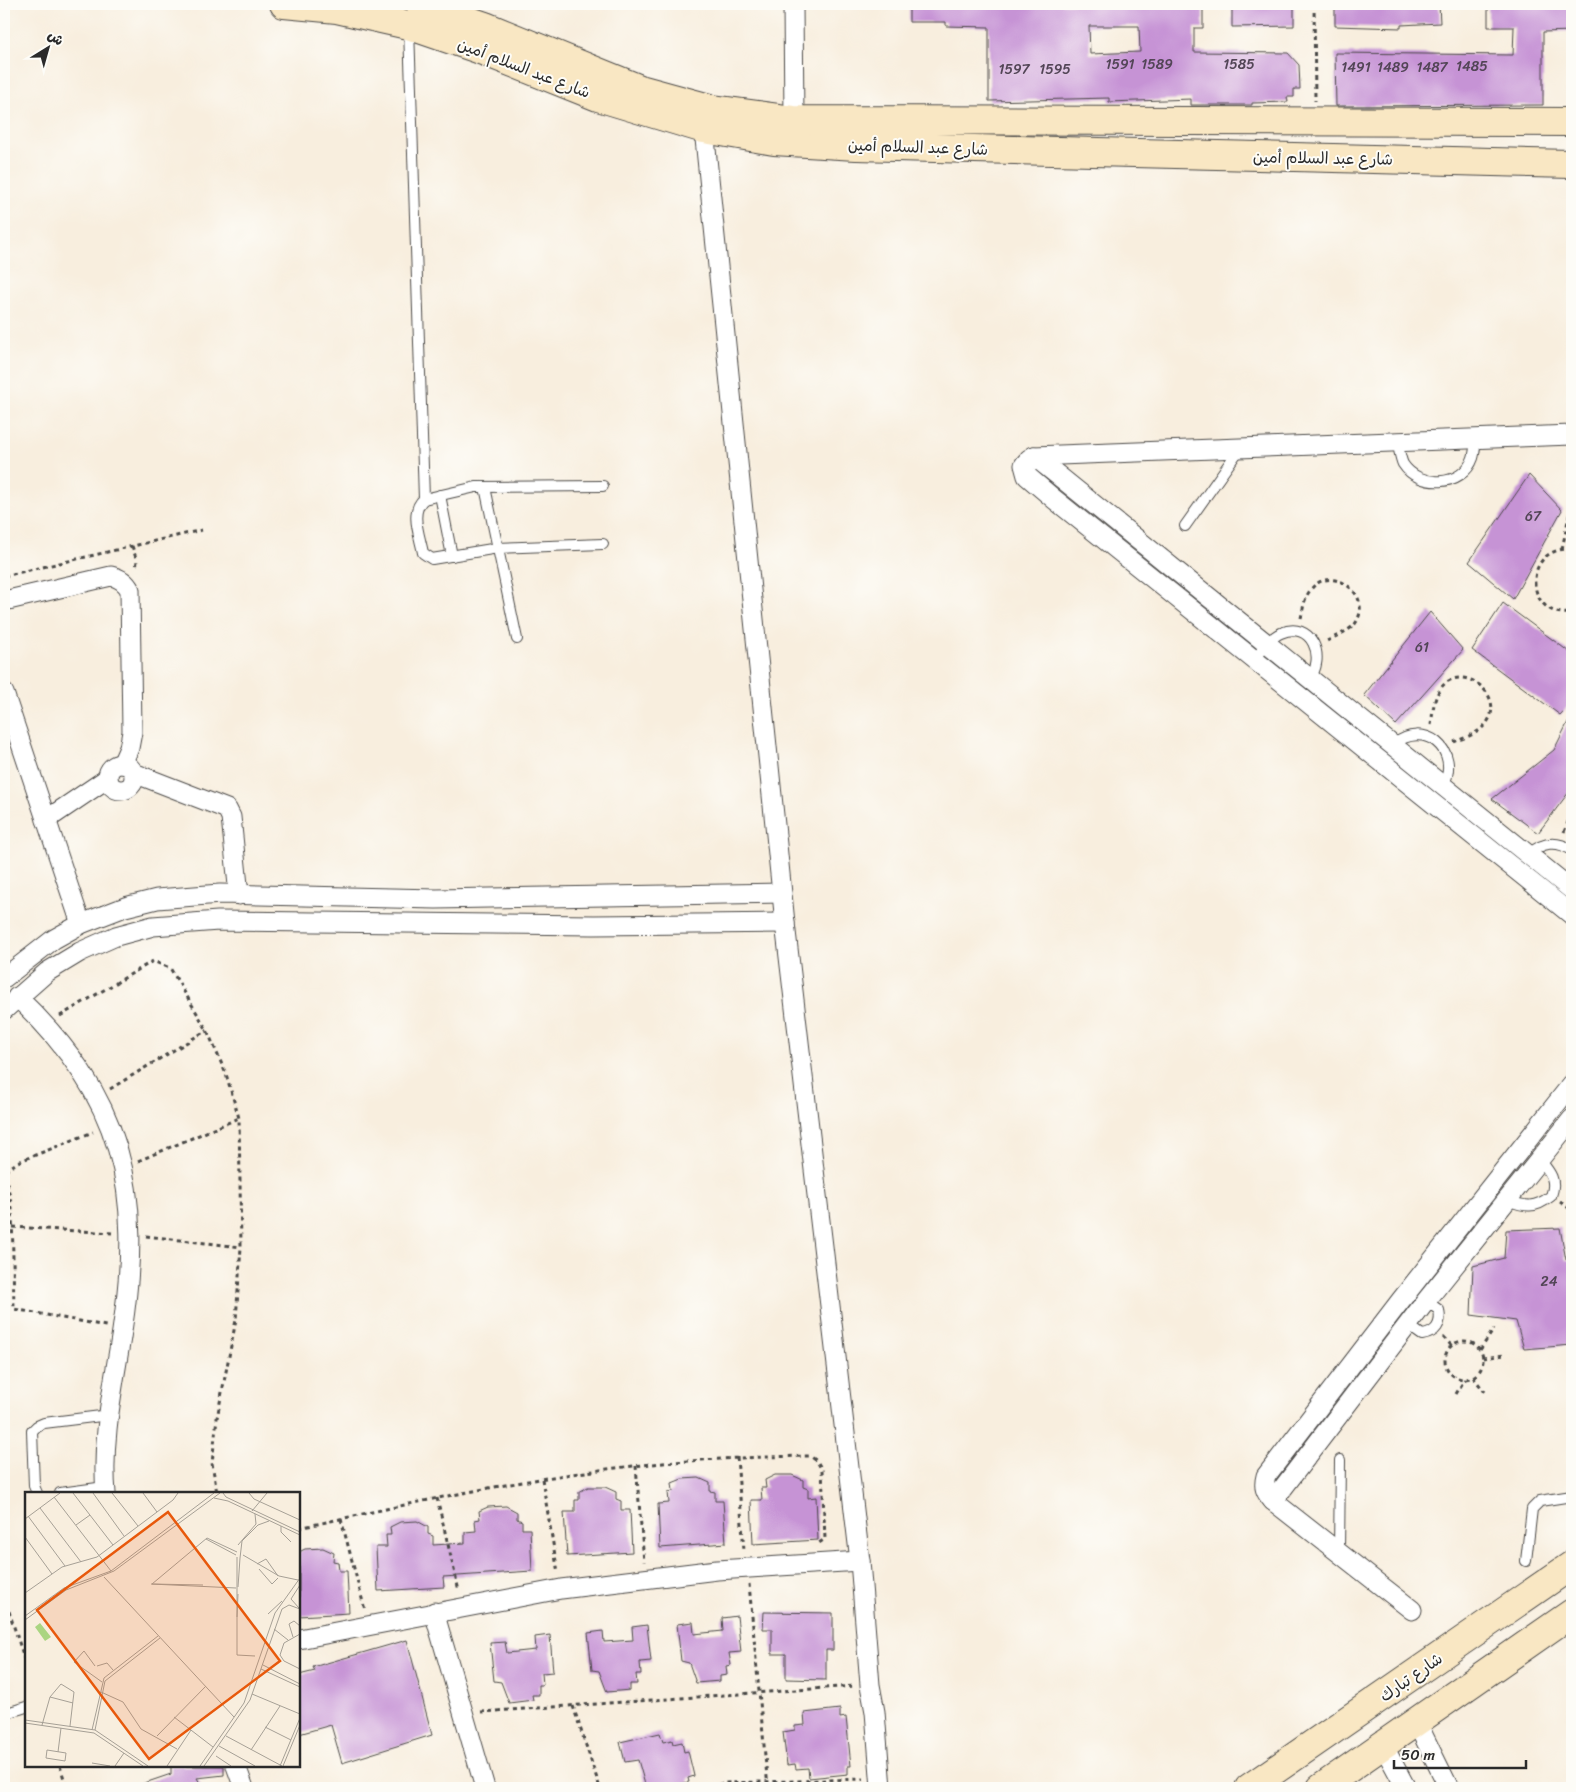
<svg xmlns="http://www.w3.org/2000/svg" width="1576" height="1792" font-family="Sriracha,'Playpen Sans Arabic',sans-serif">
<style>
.building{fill:#c693d5;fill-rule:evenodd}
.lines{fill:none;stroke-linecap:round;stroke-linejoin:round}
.lane-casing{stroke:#4a4846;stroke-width:12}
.street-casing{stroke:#4a4846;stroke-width:21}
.secondary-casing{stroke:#4a4846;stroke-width:30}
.path{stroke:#4a4846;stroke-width:3;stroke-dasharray:4 4;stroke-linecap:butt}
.lane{stroke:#fff;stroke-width:10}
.street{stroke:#fff;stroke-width:19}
.secondary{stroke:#f9e7c3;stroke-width:28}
.labels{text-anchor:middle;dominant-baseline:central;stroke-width:4;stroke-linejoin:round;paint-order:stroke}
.number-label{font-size:14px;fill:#524556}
.street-label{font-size:16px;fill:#2b2b2b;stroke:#fdfcf7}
.inset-road{fill:none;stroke:#a6a096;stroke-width:1}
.view{fill:#e8590c;fill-opacity:0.15;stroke:#e8590c;stroke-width:2.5}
.inset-edge{fill:none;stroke:#2b2b2b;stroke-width:2.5}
</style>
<rect width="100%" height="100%" fill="#fdfcf7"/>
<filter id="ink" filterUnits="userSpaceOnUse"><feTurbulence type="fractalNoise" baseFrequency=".02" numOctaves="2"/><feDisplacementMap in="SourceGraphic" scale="10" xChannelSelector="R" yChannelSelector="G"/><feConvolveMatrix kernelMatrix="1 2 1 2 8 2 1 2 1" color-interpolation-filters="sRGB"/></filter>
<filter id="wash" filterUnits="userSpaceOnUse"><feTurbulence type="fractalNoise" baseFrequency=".0096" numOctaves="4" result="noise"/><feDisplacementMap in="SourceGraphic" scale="20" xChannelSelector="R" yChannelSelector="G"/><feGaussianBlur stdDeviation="1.12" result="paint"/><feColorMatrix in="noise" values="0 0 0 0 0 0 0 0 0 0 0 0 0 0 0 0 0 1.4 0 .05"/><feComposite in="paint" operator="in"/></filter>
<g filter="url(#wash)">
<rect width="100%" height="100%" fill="#f8eede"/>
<g id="blocks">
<g class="building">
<path d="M 909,4 L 1203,4 L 1203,28 L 1194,28 L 1194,52 L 1288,53 L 1299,65 L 1300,89 L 1294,89 L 1294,97 L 1287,97 L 1288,102 L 1252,103 L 1252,105 L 1191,105 L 1191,99 L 1109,102 L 1109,98 L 989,101 L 989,27 L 946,26 L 946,22 L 909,22 ZM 1089,26 L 1139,26 L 1140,52 L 1090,54 Z"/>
<polygon points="1232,4 1294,4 1294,26 1232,27"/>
<polygon points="1335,4 1439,4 1440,23 1401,25 1401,28 1335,26"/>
<polygon points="1488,4 1572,4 1572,31 1543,32 1543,105 1336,106 1335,53 1513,55 1514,27 1488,27"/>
<polygon points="1529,475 1562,510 1513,599 1469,562"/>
<polygon points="1503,603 1572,654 1572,702 1560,715 1472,650"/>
<polygon points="1430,612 1463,650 1396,725 1364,695"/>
<polygon points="1572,714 1572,788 1538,833 1492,799 1554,750"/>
<polygon points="1560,1228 1566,1260 1572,1260 1572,1345 1524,1349 1516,1321 1471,1315 1473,1266 1504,1258 1506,1230"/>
<polygon points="775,1475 792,1475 803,1480 803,1487 808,1489 808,1498 816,1497 818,1540 753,1544 751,1500 762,1500 761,1488 766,1488 765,1480"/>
<polygon points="699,1478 710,1483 710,1491 715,1492 715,1501 723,1501 726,1543 660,1548 658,1504 669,1503 668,1492 673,1491 672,1483 682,1479"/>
<polygon points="588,1487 605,1487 616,1492 616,1499 621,1501 621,1510 630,1510 632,1552 567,1556 564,1512 575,1512 575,1500 579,1500 579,1492"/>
<polygon points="506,1506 517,1512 517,1519 522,1521 522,1529 530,1529 532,1571 443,1577 444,1587 378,1591 376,1547 387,1547 386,1535 391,1535 390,1527 400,1522 417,1521 428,1527 428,1534 433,1536 433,1545 465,1543 465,1532 476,1531 475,1520 480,1519 479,1511 488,1507"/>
<polygon points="323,1548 334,1553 333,1561 338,1562 339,1571 347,1571 349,1613 299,1616 299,1552 305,1549"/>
<polygon points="764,1612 833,1613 833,1650 826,1650 826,1680 786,1679 786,1654 772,1654 772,1629 763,1629"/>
<polygon points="737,1616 741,1652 729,1653 731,1665 726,1666 727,1675 720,1676 720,1681 696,1683 689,1663 681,1661 677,1624 693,1622 694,1634 723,1631 722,1618"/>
<polygon points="647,1625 651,1661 640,1662 641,1674 636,1674 637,1684 630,1684 630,1690 607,1692 599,1671 592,1670 588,1633 603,1631 604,1642 633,1640 632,1627"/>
<polygon points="550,1635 553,1672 542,1673 543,1685 539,1685 539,1695 532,1695 533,1700 509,1703 501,1682 494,1681 490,1643 505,1642 507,1653 536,1650 535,1637"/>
<polygon points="407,1640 432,1735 342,1763 331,1725 299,1734 299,1675 315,1671 313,1667"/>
<polygon points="840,1709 840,1718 846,1717 851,1766 848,1766 848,1774 809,1778 808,1768 796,1769 795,1764 787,1765 783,1732 795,1730 795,1726 805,1725 804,1713"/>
<polygon points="660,1733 663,1742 672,1740 673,1744 682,1742 684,1752 688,1751 694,1776 688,1778 689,1782 674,1785 674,1788 646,1788 638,1760 625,1762 620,1742"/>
<polygon points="171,1766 224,1766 224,1775 197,1778 203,1788 136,1788 136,1786 171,1774"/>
</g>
</g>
</g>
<g filter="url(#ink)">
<use href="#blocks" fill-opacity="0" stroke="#4a4846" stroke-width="1"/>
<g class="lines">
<defs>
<g id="lane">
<polyline points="409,28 424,499"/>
<path d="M 1397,441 C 1399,448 1400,458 1403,464 C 1419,489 1463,487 1473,458 C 1475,452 1475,445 1476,439"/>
<path d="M 603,486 L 476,487 L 424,499 C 409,511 420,536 423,553 L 432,559 L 498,548 L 603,544"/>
<polyline points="485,487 517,639"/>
<polyline points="440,495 452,556"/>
<polyline points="1185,526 1241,447"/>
<path d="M 1254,661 C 1261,652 1269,638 1281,633 C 1311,620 1328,657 1308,681"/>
<path d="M 1393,745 C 1424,719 1462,750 1443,786"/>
<path d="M 1528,855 C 1542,842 1556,840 1572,850"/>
<path d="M 1507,1200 C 1525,1207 1535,1209 1551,1196 C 1557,1180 1550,1172 1540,1160"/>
<path d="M 1408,1325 L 1422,1335 C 1436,1333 1442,1324 1439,1310 L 1426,1301"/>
<polyline points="37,1493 34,1486 32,1431 37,1426 44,1423 109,1415"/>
<polyline points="60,1493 105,1487"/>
<polyline points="1339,1553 1340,1460"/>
<polyline points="1526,1561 1532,1509 1540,1501 1572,1496"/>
<polyline points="4,1714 26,1707"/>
</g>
<g id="street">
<polyline points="793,4 794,120"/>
<polyline points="704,129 785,923 860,1561 870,1685 875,1712 881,1788"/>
<polyline points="1572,435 1034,456 1029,459 1024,465 1027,476 1054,499 1572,915"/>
<polyline points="1034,456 1572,890"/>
<path d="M 4,601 L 111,576 C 120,578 126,582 130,590 L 132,732 L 129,748 L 122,764"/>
<polyline points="4,693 81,924"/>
<circle cx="121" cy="777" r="13"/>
<polyline points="134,773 227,809 231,817 239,895"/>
<polyline points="46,820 108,778"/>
<polyline points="4,978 54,939 81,924 125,907 157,899 220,894 436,899 782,893"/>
<path d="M 17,997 C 123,1097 144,1190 122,1331 C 114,1384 101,1439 106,1493"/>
<polyline points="4,1010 47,972 80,952 116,936 153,926 218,921 594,925 785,923"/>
<polyline points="1273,1501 1426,1301 1572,1119"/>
<path d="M 1412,1610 L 1273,1501 C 1265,1492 1263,1487 1266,1476 L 1401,1300 L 1572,1084"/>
<polyline points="434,1612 485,1788"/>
<polyline points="299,1639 561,1589 717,1570 860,1561"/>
<polyline points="1417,1723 1449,1788"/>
<polyline points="1384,1747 1406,1788"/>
<polyline points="236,1766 244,1788"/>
</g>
<g id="secondary">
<polyline points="284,4 337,9 408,25 478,49 598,97 704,129 774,141 856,146 1572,164"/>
<polyline points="420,4 485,26 640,89 713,109 794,120 1572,122"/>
<polyline points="1249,1788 1572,1565"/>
<polyline points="1321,1788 1572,1613"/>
</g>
</defs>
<use href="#lane" class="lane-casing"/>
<use href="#street" class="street-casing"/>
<use href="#secondary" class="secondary-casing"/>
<g class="path">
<polyline points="1314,4 1315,101"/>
<polyline points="132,546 137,561 136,568"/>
<polyline points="1562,549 1572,502"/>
<path d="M 1572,549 C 1521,546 1524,619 1572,613"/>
<polyline points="4,576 202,530"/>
<path d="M 1301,618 C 1303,610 1304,599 1309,592 C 1328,561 1376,594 1355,624 C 1349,631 1334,637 1325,642"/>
<path d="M 1431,725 C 1433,713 1433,701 1439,691 C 1459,656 1514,699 1482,728 C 1475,735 1463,738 1454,742"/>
<polyline points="1564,832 1572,812"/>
<polyline points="60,1016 153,961 170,968 207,1030 226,1074 239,1118 241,1247 236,1320 217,1418 212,1463 217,1493"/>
<polyline points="110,1089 207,1030"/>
<polyline points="138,1161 239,1118"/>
<polyline points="4,1167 12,1208 14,1309 106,1326"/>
<polyline points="5,1171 18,1162 93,1132"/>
<polyline points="1560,1202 1572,1210"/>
<polyline points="13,1227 112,1233"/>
<polyline points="146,1236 241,1247"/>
<polyline points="1443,1337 1452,1346"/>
<circle cx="1464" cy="1360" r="19"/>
<polyline points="1480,1350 1494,1329"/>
<polyline points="1483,1358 1505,1355"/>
<polyline points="1473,1377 1485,1392"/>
<polyline points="1456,1394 1465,1379"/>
<polyline points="737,1457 744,1551"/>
<polyline points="636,1466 644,1562"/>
<polyline points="542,1479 558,1573"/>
<polyline points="437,1498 459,1591"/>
<polyline points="341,1519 365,1610"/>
<path d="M 299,1528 C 404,1505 509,1481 616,1468 C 681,1460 745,1457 810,1456 L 817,1461 L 822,1470 L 825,1539 L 816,1545"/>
<polyline points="749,1584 768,1788"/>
<polyline points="4,1596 26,1664"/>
<polyline points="573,1706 600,1788"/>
<polyline points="481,1712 854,1686"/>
<polyline points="60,1766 67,1788"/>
<polyline points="702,1788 725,1783 863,1779"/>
</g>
<use href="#lane" class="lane"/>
<use href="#street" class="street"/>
<use href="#secondary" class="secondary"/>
</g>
</g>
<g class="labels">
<g class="number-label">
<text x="1120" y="64">1591</text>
<text x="1157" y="64">1589</text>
<text x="1239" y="64">1585</text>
<text x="1472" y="66">1485</text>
<text x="1356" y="67">1491</text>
<text x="1393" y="67">1489</text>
<text x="1432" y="67">1487</text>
<text x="1014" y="69">1597</text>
<text x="1055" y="69">1595</text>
<text x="1533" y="516">67</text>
<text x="1422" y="647">61</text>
<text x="1549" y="1281">24</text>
</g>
<g class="street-label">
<text transform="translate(524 68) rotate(21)">شارع عبد السلام أمين</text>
<text transform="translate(918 147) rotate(2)">شارع عبد السلام أمين</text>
<text transform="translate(1323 158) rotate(1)">شارع عبد السلام أمين</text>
<text transform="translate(1411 1677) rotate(-35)">شارع تبارك</text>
</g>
</g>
<g transform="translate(25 1492)">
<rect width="275" height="275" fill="#f8eede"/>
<path d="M 15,131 L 26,145 L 20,149 L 10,135 Z" fill="#aad581"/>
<path class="inset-road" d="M 48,1 L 88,53M 68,1 L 99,44M 87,1 L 113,34M 118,1 L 132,20M 198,1 L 201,5 L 275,40M 224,1 L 229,7 L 275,28M 29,5 L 86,79M 189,6 L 203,9 L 275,43M 15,16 L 56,70M 227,19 L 242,1M 3,24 L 40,74M 0,27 L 35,1M 51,33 L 65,23M 256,34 L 256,40 L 266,50M 0,45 L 27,82M 181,47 L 211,63M 213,53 L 231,32 L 230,22M 218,63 L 254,84 L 273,88M 215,66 L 217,49 L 233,33 L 244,29M 232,72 L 241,67 L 253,84M 234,77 L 247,92 L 253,86M 79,85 L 209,225M 126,92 L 211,96M 127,92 L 182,46 L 212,60M 127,92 L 178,93M 213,95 L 215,66M 0,101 L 37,75 L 72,65 L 148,8 L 153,1M 274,116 L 266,107 L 275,93M 243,122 L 257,109M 0,124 L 39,96 L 86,79 L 189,1M 212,125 L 213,102M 0,128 L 41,98 L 89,79 L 195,1M 249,137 L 263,148M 275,142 L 259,151 L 255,163 L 259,169 L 275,177M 268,145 L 264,132 L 269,129 L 275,134M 212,163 L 212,65M 212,163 L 230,164M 238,173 L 275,192M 70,174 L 59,159 L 49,170 L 77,190M 72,174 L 82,171 L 88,178M 236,177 L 275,195M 76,200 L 98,210 L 116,237 L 152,257M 227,202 L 275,222M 25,205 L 48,211M 149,225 L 188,255M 0,228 L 70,238 L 123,274M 0,231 L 69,241 L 118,274M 17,233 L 25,205 L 36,192 L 49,200 L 45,234M 240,235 L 266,248M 67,238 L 79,186 L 133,144M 70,238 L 80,189 L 135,146M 132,244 L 181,194M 201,244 L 257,274M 194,254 L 230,274M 22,258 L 41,261 L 40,269 L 21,266 ZM 226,258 L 255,214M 33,260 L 36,236M 191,264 L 206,274M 67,271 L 85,274M 90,274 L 99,261M 142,274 L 166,238M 175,274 L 219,211 L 250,121 L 275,86M 179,274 L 225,208 L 257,117 L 264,113 L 275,117M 255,274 L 275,226M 258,274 L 275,233"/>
<path class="view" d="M 143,20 L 255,169 L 124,267 L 12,118 Z"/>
<rect width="275" height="275" class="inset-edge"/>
</g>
<rect width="1576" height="1792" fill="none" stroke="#fdfcf7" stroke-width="20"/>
<g transform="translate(48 48) rotate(37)" stroke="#fdfcf7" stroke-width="4" paint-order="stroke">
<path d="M0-4L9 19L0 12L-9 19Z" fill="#2b2b2b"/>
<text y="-8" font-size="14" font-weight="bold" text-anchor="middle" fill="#2b2b2b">ش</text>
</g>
<path d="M1394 1760v8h132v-8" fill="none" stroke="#2b2b2b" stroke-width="2.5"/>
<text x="1401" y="1760" font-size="15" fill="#2b2b2b" stroke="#fdfcf7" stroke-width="4" paint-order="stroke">50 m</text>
</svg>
